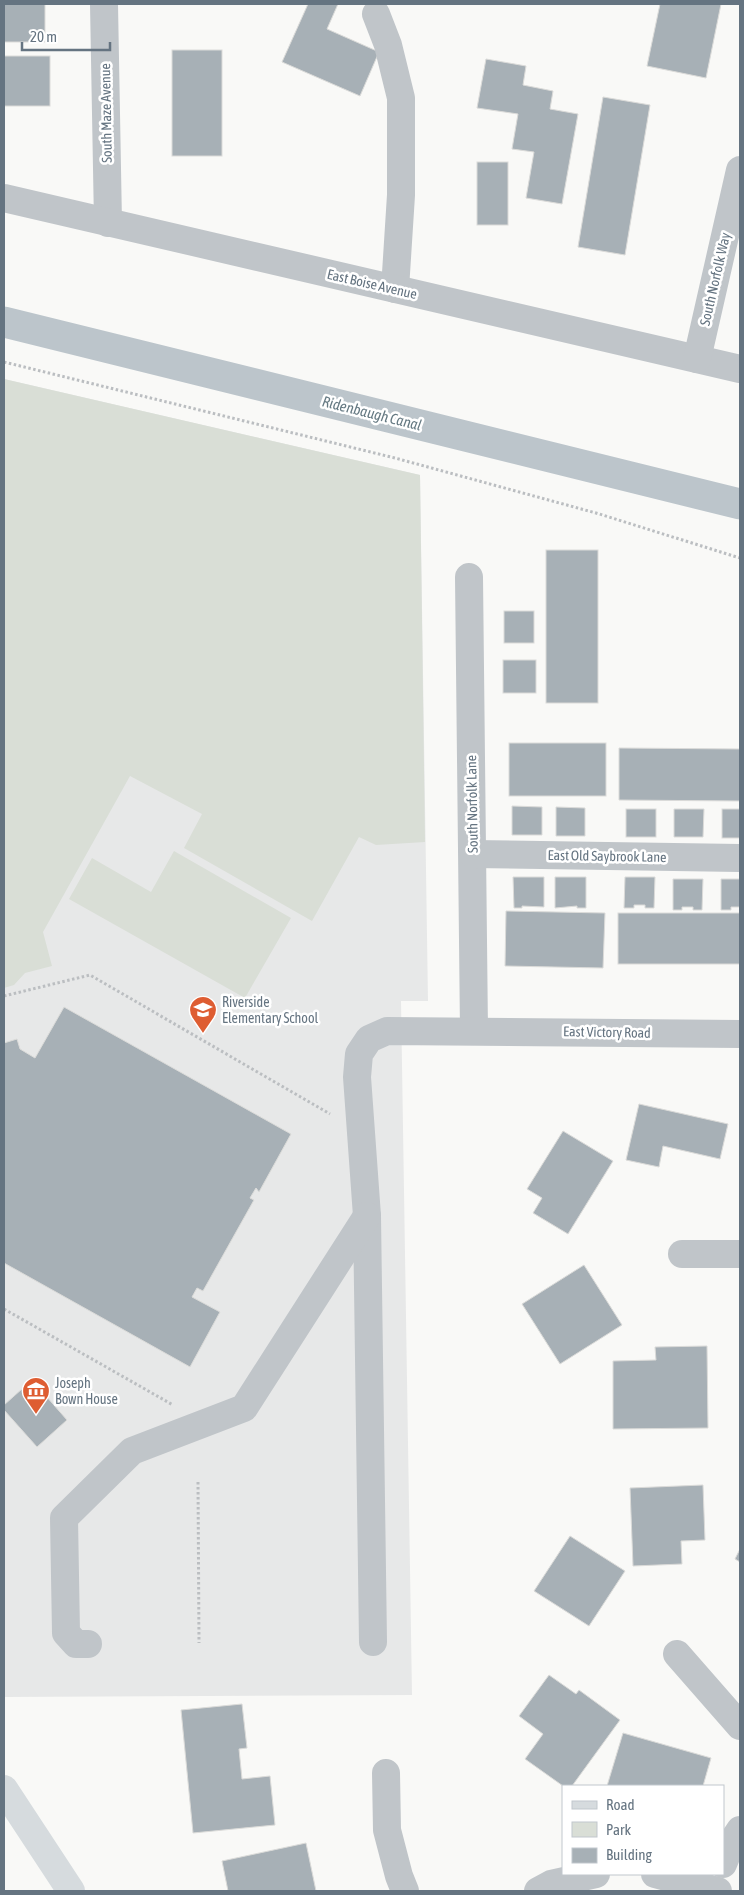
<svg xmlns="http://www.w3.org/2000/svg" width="744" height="1895" font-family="'Asap Condensed',sans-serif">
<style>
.built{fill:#e7e8e8}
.green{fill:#d9ded6}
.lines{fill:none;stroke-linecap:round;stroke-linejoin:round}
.canal{stroke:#bcc5cb;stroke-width:31}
.building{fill:#a7b0b6;stroke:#dbdbd9}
.path{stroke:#bbbec1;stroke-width:3;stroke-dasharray:2.5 2.5;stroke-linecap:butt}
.minor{stroke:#c0c5c9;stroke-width:28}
.major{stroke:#d6dbde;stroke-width:28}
.labels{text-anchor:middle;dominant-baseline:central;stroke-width:5;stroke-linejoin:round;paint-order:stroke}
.street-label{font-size:14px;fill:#657481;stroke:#fff}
.poi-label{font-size:14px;fill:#657481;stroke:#fff;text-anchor:start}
.water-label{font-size:15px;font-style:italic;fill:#657982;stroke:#fff}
</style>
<rect width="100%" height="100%" fill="#f9f9f7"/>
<polygon class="built" points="4,379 420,475 428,1001 401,1001 412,1695 4,1697"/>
<g class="green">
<polygon points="4,379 420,475 425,842 376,845 359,837 312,921 184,848 202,814 130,776 43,932 52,966 25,973 14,985 4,988"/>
<polygon points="174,851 291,918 245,998 69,899 92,858 151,892"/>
</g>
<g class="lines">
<polyline class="canal" points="4,322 740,504"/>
</g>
<g class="building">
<rect x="4" y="4" width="41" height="38"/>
<polygon points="308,4 338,4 327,29 379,52 360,96 282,62"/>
<polygon points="660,4 721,4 706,78 647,66"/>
<rect x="172" y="50" width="50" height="106"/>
<rect x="4" y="56" width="46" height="50"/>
<polygon points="486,59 526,66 523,85 553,91 550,109 578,114 562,204 526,198 534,152 512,149 518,114 477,108"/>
<polygon points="603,97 650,105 625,255 578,247"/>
<rect x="477" y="162" width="31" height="63"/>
<rect x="546" y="550" width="52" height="153"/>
<rect x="504" y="611" width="30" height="32"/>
<rect x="503" y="660" width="33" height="33"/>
<rect x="509" y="743" width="97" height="53"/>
<polygon points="619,748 740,749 740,801 619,800"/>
<polygon points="512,806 542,807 542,835 512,835"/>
<polygon points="556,807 585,808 585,836 556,836"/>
<rect x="626" y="809" width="30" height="28"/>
<polygon points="674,809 704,809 703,837 674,837"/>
<rect x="722" y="809" width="18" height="29"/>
<polygon points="513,877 544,877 544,907 522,906 522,908 514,908"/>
<polygon points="555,877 586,877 586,908 577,908 577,906 555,908"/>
<polygon points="625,877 655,877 654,908 645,908 645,905 634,905 634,908 624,908"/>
<polygon points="673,879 703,879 702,910 693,910 693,907 682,907 682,910 673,910"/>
<polygon points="721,879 740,879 740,907 731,907 731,910 721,910"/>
<polygon points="506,911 605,913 603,968 505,966"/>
<rect x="618" y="913" width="122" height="51"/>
<polygon points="64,1007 291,1134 259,1192 256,1188 250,1198 254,1200 203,1291 197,1288 192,1297 220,1312 190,1367 4,1263 4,1043 17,1039 20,1049 35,1058"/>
<polygon points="639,1104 728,1124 720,1159 663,1146 659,1167 626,1160"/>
<polygon points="563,1131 613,1161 568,1234 533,1213 542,1198 527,1189"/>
<polygon points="584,1265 622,1325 560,1364 522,1304"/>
<polygon points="707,1346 708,1428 613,1429 613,1361 656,1360 655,1347"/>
<polygon points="32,1380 67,1420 37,1447 4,1410 4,1405"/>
<polygon points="703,1485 705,1540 681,1541 682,1564 633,1566 630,1488"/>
<polygon points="570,1536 625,1571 589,1626 534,1591"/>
<polygon points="740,1549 740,1562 735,1559"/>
<polygon points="549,1675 576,1694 579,1690 620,1720 572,1786 563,1786 525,1759 543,1734 519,1716"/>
<polygon points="242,1704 247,1748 239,1749 242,1779 270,1776 275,1825 193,1833 181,1710"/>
<polygon points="623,1733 711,1758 703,1786 607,1786"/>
<polygon points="306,1843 316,1891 228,1891 222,1861"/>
</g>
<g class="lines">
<g class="path">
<polyline points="4,362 395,458 596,513 740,558"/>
<polyline points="4,996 90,975 330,1114"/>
<polyline points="4,1309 173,1405"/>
<polyline points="198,1482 199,1643"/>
</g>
<g class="minor">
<polyline points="104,4 108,223"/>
<polyline points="376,14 388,45 401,98 401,195 395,289"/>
<polyline points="4,198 740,369"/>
<polyline points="697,359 740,170"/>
<polyline points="469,577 474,1031"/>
<polyline points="473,854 740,858"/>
<polyline points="682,1254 740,1254"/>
<polyline points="373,1642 367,1216 357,1077 359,1054 369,1039 387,1031 740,1034"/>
<polyline points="88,1644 76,1644 66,1633 64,1518 132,1451 244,1408 367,1216"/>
<polyline points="677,1654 740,1726"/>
<polyline points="386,1773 387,1830 399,1876 405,1891"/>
<polyline points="723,1864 732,1842 740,1830"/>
<polyline points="655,1874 718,1891"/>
<polyline points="538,1891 551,1884 596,1874"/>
</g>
<polyline class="major" points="4,1789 71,1891"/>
</g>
<defs>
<symbol id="school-pin" viewBox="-11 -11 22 30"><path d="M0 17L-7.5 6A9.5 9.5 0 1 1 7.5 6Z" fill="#de5d32" stroke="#fff"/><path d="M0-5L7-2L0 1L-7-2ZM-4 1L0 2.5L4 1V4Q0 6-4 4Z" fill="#fff"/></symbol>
<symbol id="museum-pin" viewBox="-11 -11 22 30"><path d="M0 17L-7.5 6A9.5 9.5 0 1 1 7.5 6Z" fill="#de5d32" stroke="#fff"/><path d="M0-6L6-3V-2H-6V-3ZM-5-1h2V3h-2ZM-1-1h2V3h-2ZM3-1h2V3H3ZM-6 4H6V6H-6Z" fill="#fff"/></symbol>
</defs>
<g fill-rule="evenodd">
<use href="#school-pin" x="187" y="994" width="32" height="43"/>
<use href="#museum-pin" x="20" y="1375" width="32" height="43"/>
</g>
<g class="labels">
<g class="street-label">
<text transform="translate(106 113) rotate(-91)">South Maze Avenue</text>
<text transform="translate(715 279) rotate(-77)">South Norfolk Way</text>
<text transform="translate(372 284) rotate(13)">East Boise Avenue</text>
<text transform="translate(472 804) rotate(-91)">South Norfolk Lane</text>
<text transform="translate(607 856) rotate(1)">East Old Saybrook Lane</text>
<text transform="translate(607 1032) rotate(1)">East Victory Road</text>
</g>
<g class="poi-label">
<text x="222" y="1002">Riverside<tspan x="222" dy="16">Elementary School</tspan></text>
<text x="55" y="1383">Joseph<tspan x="55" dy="16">Bown House</tspan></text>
</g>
<g class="water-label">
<text transform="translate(372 413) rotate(14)">Ridenbaugh Canal</text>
</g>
</g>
<rect width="744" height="1895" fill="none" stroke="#657481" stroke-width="10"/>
<rect x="562" y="1785" width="162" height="90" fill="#ffffff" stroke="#c1c7cd"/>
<rect x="572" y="1801" width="25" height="8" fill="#d6dbde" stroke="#c1c7cd"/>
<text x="606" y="1810" font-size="15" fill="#657481">Road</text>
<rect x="572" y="1822" width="25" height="15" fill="#d9ded6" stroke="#c1c7cd"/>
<text x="606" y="1835" font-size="15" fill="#657481">Park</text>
<rect x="572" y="1848" width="25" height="15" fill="#a7b0b6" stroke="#c1c7cd"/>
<text x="606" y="1860" font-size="15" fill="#657481">Building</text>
<path d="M22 42v8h88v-8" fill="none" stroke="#657481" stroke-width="2.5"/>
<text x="30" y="42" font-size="15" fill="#657481" stroke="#ffffff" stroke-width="4" paint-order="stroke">20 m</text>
</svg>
